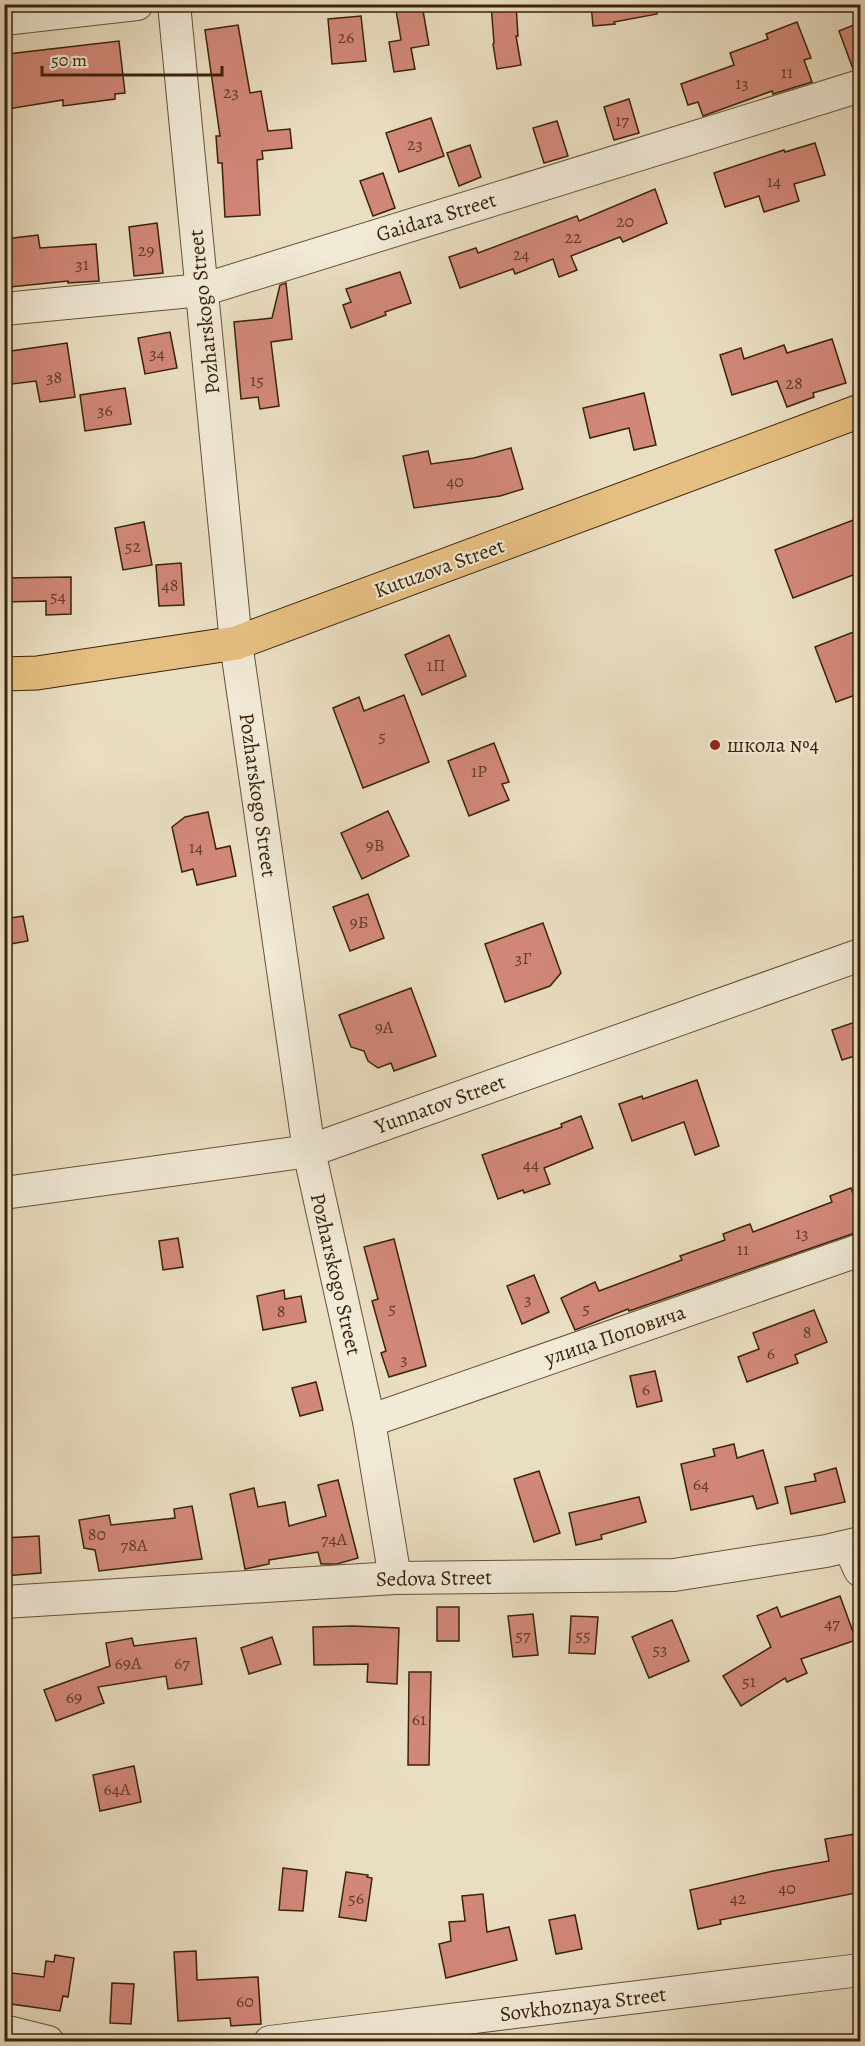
<svg xmlns="http://www.w3.org/2000/svg" width="865" height="2046" font-family="Alegreya,serif">
<style>
.building{fill:#d28879;stroke:#3a2409;stroke-width:1.5}
.lines{fill:none;stroke-linecap:round;stroke-linejoin:round}
.minor-casing{stroke:#665237;stroke-width:34}
.major-casing{stroke:#3a2409;stroke-width:35}
.minor{stroke:#f1ead7;stroke-width:32}
.major{stroke:#e5bf81;stroke-width:33}
.poi-dot{fill:#8f2418;stroke:#f1ead7;stroke-width:2}
.labels{text-anchor:middle;dominant-baseline:central;stroke-width:4.5;stroke-linejoin:round;paint-order:stroke}
.number-label{font-size:18px;fill:#603d25}
.street-label{font-size:21px;fill:#3a2409;stroke:#f1ead7}
.poi-label{font-size:21px;fill:#3a2409;stroke:#f1ead7;text-anchor:start}
</style>
<rect width="100%" height="100%" fill="#eadec2"/>
<filter id="stains"><feTurbulence type="fractalNoise" baseFrequency=".00333" numOctaves="4"/><feColorMatrix values="0 0 0 0 .2 0 0 0 0 .09 0 0 0 0 .02 0 0 0 .5 -.17"/></filter>
<radialGradient id="worn" r=".72"><stop offset=".6" stop-color="#630" stop-opacity="0"/><stop offset="1" stop-color="#630" stop-opacity=".3"/></radialGradient>
<g class="building">
<polygon points="491,4 516,4 518,36 516,36 521,65 497,69 493,44 494,43"/>
<polygon points="591,4 656,4 657,14 614,22 615,24 593,26"/>
<polygon points="422,5 429,45 411,48 415,69 394,72 389,42 401,40 396,10"/>
<polygon points="361,16 366,61 332,64 328,19"/>
<polygon points="797,22 811,58 804,60 812,82 773,94 772,91 703,116 698,102 688,105 681,84 734,65 730,53 768,39 766,34"/>
<polygon points="861,22 861,69 853,69 839,31"/>
<polygon points="238,25 250,93 261,91 268,131 290,129 292,148 262,151 263,159 257,160 260,215 225,217 222,163 218,163 216,136 220,136 205,30"/>
<polygon points="119,41 125,93 115,94 115,99 63,106 63,100 8,109 4,73 11,72 8,54"/>
<polygon points="629,99 639,133 614,140 604,107"/>
<polygon points="431,118 444,156 399,172 386,133"/>
<polygon points="557,121 568,156 544,163 533,128"/>
<polygon points="815,143 825,175 794,184 799,201 764,212 759,196 725,207 714,173 784,150 785,152"/>
<polygon points="470,145 481,177 459,186 447,153"/>
<polygon points="383,173 395,208 373,216 360,181"/>
<polygon points="655,189 667,223 623,242 620,237 571,256 577,270 559,277 553,259 515,274 513,269 460,288 449,257 476,248 478,253 577,216 579,221"/>
<polygon points="157,223 163,273 134,276 129,227"/>
<polygon points="38,235 40,248 96,244 99,281 68,283 68,281 10,287 5,239"/>
<polygon points="400,272 411,303 385,312 386,315 351,328 343,305 351,302 346,289"/>
<polygon points="286,283 292,339 271,342 279,406 260,409 258,397 241,399 234,322 272,318 280,285"/>
<polygon points="170,332 177,368 145,374 138,338"/>
<polygon points="832,339 846,383 813,393 814,397 787,407 777,381 732,395 720,355 741,348 744,359 784,345 787,353"/>
<polygon points="67,343 75,397 40,402 36,381 4,385 4,352"/>
<polygon points="125,388 131,424 85,431 80,395"/>
<polygon points="644,393 656,445 634,450 629,428 590,438 583,408"/>
<polygon points="511,448 523,489 500,496 414,508 403,456 428,451 431,464 474,458"/>
<polygon points="861,517 861,572 793,598 775,550"/>
<polygon points="144,522 152,565 123,570 115,528"/>
<polygon points="181,563 184,605 159,606 156,565"/>
<polygon points="71,577 71,614 46,615 46,601 4,602 4,578"/>
<polygon points="861,629 861,693 836,702 815,647"/>
<polygon points="449,635 466,676 422,695 405,655"/>
<polygon points="404,695 429,762 363,788 333,708 359,697 364,711"/>
<polygon points="494,743 509,782 502,784 509,800 469,816 448,761"/>
<polygon points="388,811 409,856 362,879 341,833"/>
<polygon points="208,812 216,849 230,846 236,876 197,885 193,869 182,872 172,827 185,817"/>
<polygon points="368,894 384,938 350,951 333,907"/>
<polygon points="23,916 28,941 4,945 4,919"/>
<polygon points="543,923 561,973 550,986 505,1002 485,944"/>
<polygon points="411,988 436,1056 394,1071 391,1063 378,1068 368,1061 364,1051 351,1047 339,1015"/>
<polygon points="861,1020 861,1054 842,1060 832,1030"/>
<polygon points="697,1080 719,1146 695,1155 684,1122 632,1141 619,1104 642,1096 643,1099"/>
<polygon points="581,1116 593,1148 544,1168 550,1184 524,1193 523,1190 498,1199 482,1155 562,1127 561,1124"/>
<polygon points="851,1188 861,1211 861,1231 855,1233 629,1311 628,1309 575,1330 561,1298 595,1282 599,1291 682,1260 680,1256 725,1240 723,1234 750,1224 753,1232 832,1202 830,1196"/>
<polygon points="178,1238 183,1267 163,1270 159,1241"/>
<polygon points="394,1239 426,1366 389,1377 381,1353 386,1351 372,1301 378,1299 364,1247"/>
<polygon points="534,1275 549,1312 522,1324 507,1286"/>
<polygon points="284,1290 285,1299 301,1296 306,1322 263,1330 257,1296"/>
<polygon points="814,1310 827,1342 795,1355 798,1363 747,1382 738,1357 759,1349 753,1333"/>
<polygon points="655,1371 662,1401 637,1407 630,1376"/>
<polygon points="316,1382 323,1410 300,1416 292,1388"/>
<polygon points="734,1444 737,1458 763,1450 778,1503 757,1509 753,1496 691,1510 681,1464 715,1456 713,1449"/>
<polygon points="836,1468 845,1502 791,1514 785,1487 816,1481 814,1474"/>
<polygon points="539,1471 560,1533 534,1542 514,1479"/>
<polygon points="338,1480 358,1558 337,1564 321,1564 318,1552 269,1560 269,1564 245,1569 230,1494 254,1488 258,1507 285,1502 289,1526 326,1516 318,1485"/>
<polygon points="639,1497 646,1522 601,1535 602,1539 576,1545 569,1513"/>
<polygon points="192,1506 202,1559 99,1571 95,1550 84,1548 79,1520 109,1515 111,1525 175,1518 174,1509"/>
<polygon points="39,1536 41,1573 4,1576 4,1538"/>
<polygon points="840,1596 856,1640 801,1659 807,1673 787,1682 785,1678 741,1706 723,1676 771,1647 757,1616 777,1607 781,1617"/>
<rect x="437" y="1607" width="22" height="34"/>
<polygon points="533,1614 538,1655 513,1657 508,1616"/>
<polygon points="571,1616 598,1617 595,1654 569,1653"/>
<polygon points="672,1620 689,1661 649,1678 632,1637"/>
<polygon points="353,1626 399,1628 397,1684 367,1682 368,1664 314,1665 313,1627"/>
<polygon points="272,1637 281,1664 249,1674 241,1648"/>
<polygon points="132,1638 134,1646 196,1638 202,1684 168,1689 166,1676 98,1687 104,1703 56,1721 44,1690 110,1666 106,1643"/>
<polygon points="409,1672 431,1672 429,1765 408,1765"/>
<polygon points="134,1766 141,1802 100,1811 93,1775"/>
<polygon points="861,1833 861,1892 720,1920 721,1924 698,1929 690,1890 773,1871 829,1861 825,1839"/>
<polygon points="283,1868 307,1871 303,1911 279,1910"/>
<polygon points="346,1872 368,1875 367,1877 372,1878 366,1921 339,1917"/>
<polygon points="483,1894 487,1932 509,1927 517,1960 446,1978 439,1944 451,1941 449,1922 465,1921 462,1896"/>
<polygon points="575,1915 582,1949 556,1954 549,1920"/>
<polygon points="196,1951 197,1980 258,1977 261,2024 231,2026 230,2018 178,2021 174,1952"/>
<polygon points="55,1955 74,1958 68,1997 63,1996 60,2011 4,2003 4,1972 44,1977 46,1961 54,1962"/>
<polygon points="112,1983 134,1984 131,2024 110,2023"/>
</g>
<g class="lines">
<defs>
<g id="minor">
<polyline points="174,4 236,643 309,1151 369,1421 395,1578"/>
<polyline points="4,19 137,4"/>
<polyline points="4,309 202,290 860,86"/>
<polyline points="4,1193 309,1151 860,955"/>
<polyline points="369,1421 860,1250"/>
<polyline points="849,1546 860,1570"/>
<polyline points="4,1602 395,1578 674,1575 826,1551 860,1543"/>
<polyline points="4,2031 48,2042"/>
<polyline points="270,2042 860,1970"/>
</g>
<polyline id="major" points="4,674 37,673 236,643 860,411"/>
</defs>
<use href="#minor" class="minor-casing"/>
<use href="#major" class="major-casing"/>
<use href="#minor" class="minor"/>
<use href="#major" class="major"/>
</g>
<circle class="poi-dot" cx="715" cy="745" r="6"/>
<g class="labels">
<g class="number-label">
<text x="346" y="37">26</text>
<text x="787" y="72">11</text>
<text x="742" y="83">13</text>
<text x="231" y="92">23</text>
<text x="622" y="120">17</text>
<text x="415" y="144">23</text>
<text x="774" y="181">14</text>
<text x="625" y="221">20</text>
<text x="573" y="237">22</text>
<text x="146" y="250">29</text>
<text x="521" y="254">24</text>
<text x="82" y="264">31</text>
<text x="157" y="353">34</text>
<text x="54" y="377">38</text>
<text x="257" y="380">15</text>
<text x="794" y="383">28</text>
<text x="105" y="410">36</text>
<text x="455" y="481">40</text>
<text x="133" y="546">52</text>
<text x="170" y="585">48</text>
<text x="58" y="596">54</text>
<text x="436" y="665">1П</text>
<text x="382" y="736">5</text>
<text x="479" y="771">1Р</text>
<text x="375" y="845">9В</text>
<text x="196" y="847">14</text>
<text x="359" y="922">9Б</text>
<text x="523" y="958">3Г</text>
<text x="384" y="1027">9А</text>
<text x="531" y="1164">44</text>
<text x="802" y="1233">13</text>
<text x="743" y="1249">11</text>
<text x="528" y="1299">3</text>
<text x="392" y="1308">5</text>
<text x="586" y="1308">5</text>
<text x="281" y="1311">8</text>
<text x="807" y="1332">8</text>
<text x="771" y="1353">6</text>
<text x="404" y="1359">3</text>
<text x="646" y="1389">6</text>
<text x="701" y="1484">64</text>
<text x="97" y="1534">80</text>
<text x="334" y="1539">74А</text>
<text x="134" y="1545">78А</text>
<text x="832" y="1623">47</text>
<text x="523" y="1635">57</text>
<text x="583" y="1635">55</text>
<text x="660" y="1649">53</text>
<text x="128" y="1663">69А</text>
<text x="182" y="1663">67</text>
<text x="749" y="1681">51</text>
<text x="74" y="1697">69</text>
<text x="419" y="1719">61</text>
<text x="117" y="1789">64А</text>
<text x="787" y="1888">40</text>
<text x="356" y="1898">56</text>
<text x="738" y="1898">42</text>
<text x="245" y="2001">60</text>
</g>
<g class="street-label">
<text transform="translate(436 217) rotate(-17)">Gaidara Street</text>
<text transform="translate(204 312) rotate(-96)">Pozharskogo Street</text>
<text transform="translate(439 568) rotate(-20)">Kutuzova Street</text>
<text transform="translate(258 795) rotate(82)">Pozharskogo Street</text>
<text transform="translate(440 1104) rotate(-20)">Yunnatov Street</text>
<text transform="translate(336 1274) rotate(77)">Pozharskogo Street</text>
<text transform="translate(615 1335) rotate(-19)">улица Поповича</text>
<text transform="translate(434 1578) rotate(-1)">Sedova Street</text>
<text transform="translate(583 2004) rotate(-7)">Sovkhoznaya Street</text>
</g>
<g class="poi-label">
<text x="727" y="745">школа №4</text>
</g>
</g>
<rect width="865" height="2046" fill="none" stroke="#eadec2" stroke-width="24"/>
<rect x="6" y="6" width="853" height="2034" fill="none" stroke="#3a2409" stroke-width="3"/>
<rect x="12" y="12" width="841" height="2022" fill="none" stroke="#3a2409" stroke-width="1.5"/>
<path d="M42 66v9h180v-9" fill="none" stroke="#3a2409" stroke-width="3"/>
<text x="51" y="66" font-size="18" fill="#3a2409" stroke="#f1ead7" stroke-width="4.5" paint-order="stroke">50 m</text>
<rect width="100%" height="100%" filter="url(#stains)"/>
<rect width="100%" height="100%" fill="url(#worn)"/>
</svg>
